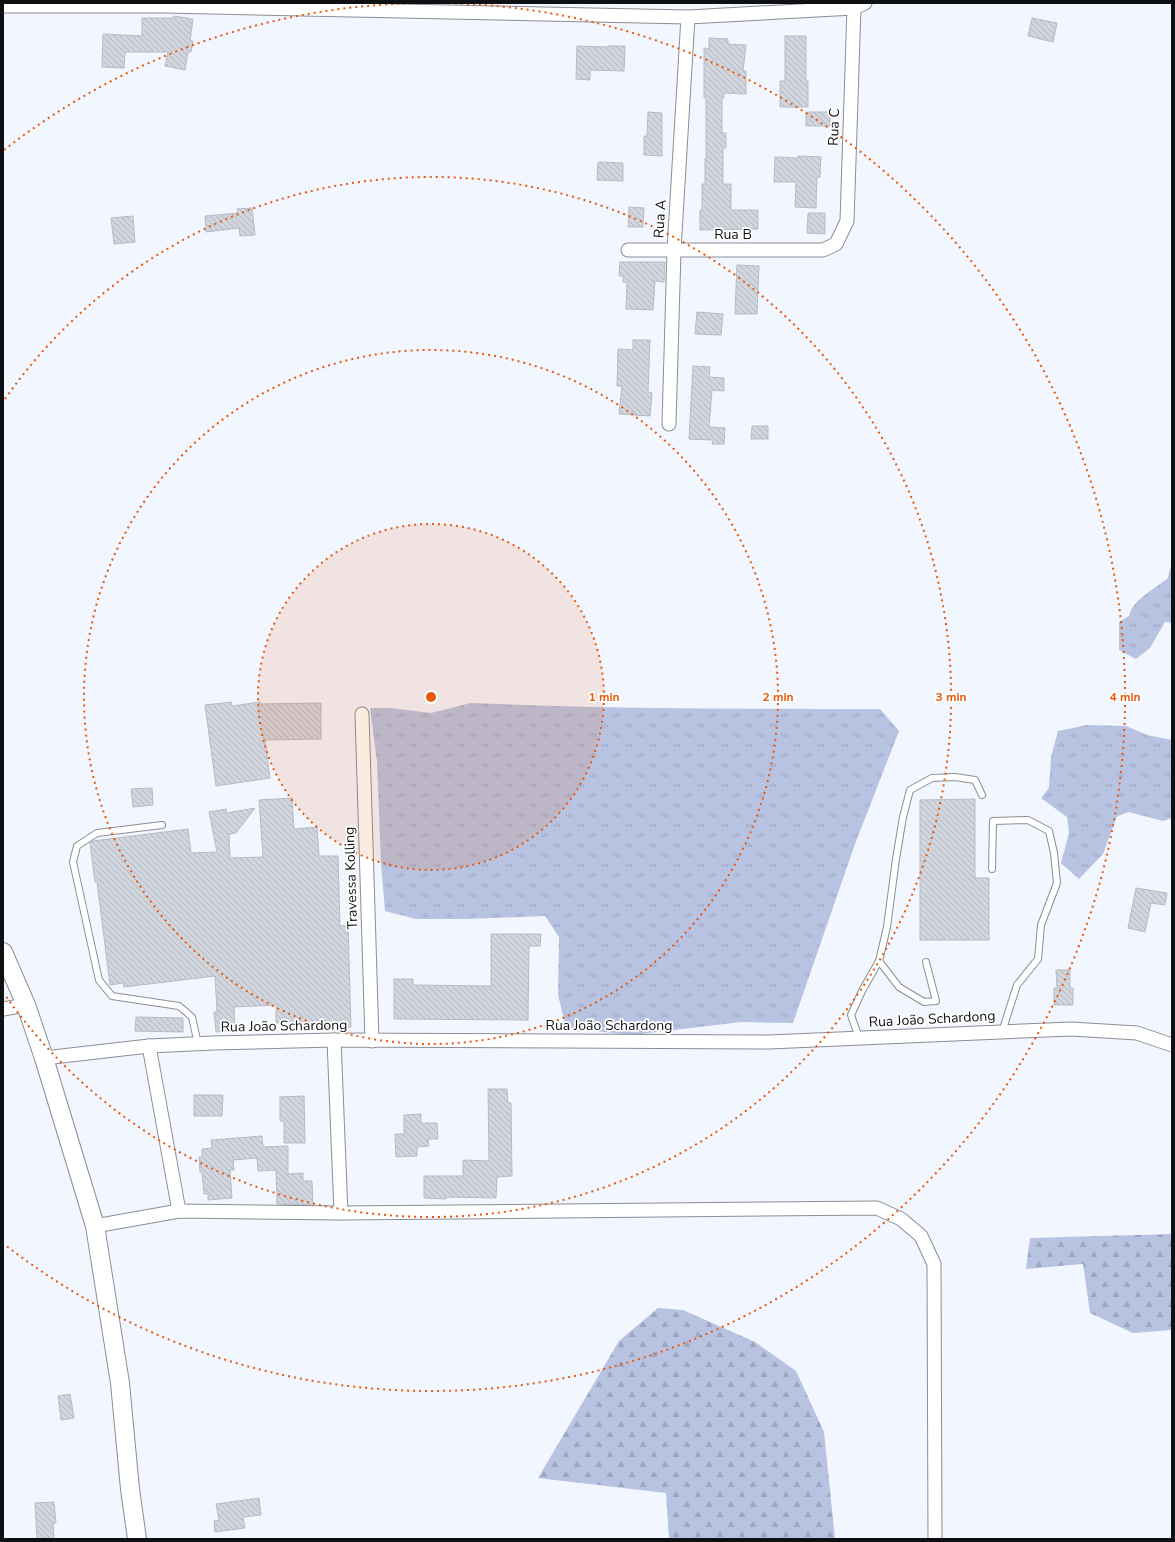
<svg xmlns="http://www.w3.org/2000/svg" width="1175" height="1542" font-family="'Nunito Sans',sans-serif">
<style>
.grass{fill:url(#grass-tufts)}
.forest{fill:url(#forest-firs)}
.building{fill:url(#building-back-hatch);stroke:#b8bbc4}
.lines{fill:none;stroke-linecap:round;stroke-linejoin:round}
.service-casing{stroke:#8b8e97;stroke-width:8}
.minor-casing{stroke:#8b8e97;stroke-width:15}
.secondary-casing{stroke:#8b8e97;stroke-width:20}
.service{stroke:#fff;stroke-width:6}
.minor{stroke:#fff;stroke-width:13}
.secondary{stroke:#fff;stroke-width:18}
.ring{fill:none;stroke:#e8590c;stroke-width:2;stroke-dasharray:2 4}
.labels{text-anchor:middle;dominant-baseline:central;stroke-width:3.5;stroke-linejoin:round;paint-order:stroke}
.street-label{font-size:14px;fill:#0f1013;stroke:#fff}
.centre{fill:#e8590c;stroke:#fff;stroke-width:2}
.ring-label{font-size:12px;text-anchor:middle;font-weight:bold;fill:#e8590c;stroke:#fff;stroke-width:3.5;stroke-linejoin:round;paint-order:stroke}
</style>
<defs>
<pattern id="grass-tufts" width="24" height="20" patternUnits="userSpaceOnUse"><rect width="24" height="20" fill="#b8c3e2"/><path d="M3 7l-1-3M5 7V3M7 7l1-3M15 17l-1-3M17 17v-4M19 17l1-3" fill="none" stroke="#9da6c1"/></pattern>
<pattern id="forest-firs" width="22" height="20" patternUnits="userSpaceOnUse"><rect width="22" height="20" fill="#b8c3e2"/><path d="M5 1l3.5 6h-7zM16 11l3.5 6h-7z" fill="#9da6c1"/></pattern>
<pattern id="building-back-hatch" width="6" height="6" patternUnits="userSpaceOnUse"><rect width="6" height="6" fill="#d1d5de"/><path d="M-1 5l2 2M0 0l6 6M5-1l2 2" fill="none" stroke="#b2b6be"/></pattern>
</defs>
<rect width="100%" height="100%" fill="#f2f6ff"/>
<g class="grass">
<path d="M 1172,561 L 1172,623 L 1165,622 L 1150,648 L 1136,659 L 1119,650 L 1119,622 L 1129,616 C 1133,599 1155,589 1168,578 Z"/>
<path d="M 471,703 C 607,709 744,709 880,709 L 899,731 L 855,844 L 793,1023 L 741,1022 L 632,1035 L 566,1028 L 558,995 L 559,937 L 545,916 L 468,919 L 416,919 L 385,911 L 381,863 L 377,762 L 370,708 L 390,708 L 431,713 Z"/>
<polygon points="1087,725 1126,726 1147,735 1172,740 1172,818 1163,821 1129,812 1117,816 1103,854 1079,879 1061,863 1069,833 1067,817 1041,798 1049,788 1051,757 1058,731"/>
</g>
<g class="forest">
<polygon points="1172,1234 1172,1330 1133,1333 1090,1313 1083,1264 1026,1269 1030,1238"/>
<polygon points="658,1308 683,1310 755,1342 796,1371 824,1432 835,1539 669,1539 666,1493 538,1478 619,1341"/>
</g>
<g class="building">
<polygon points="174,16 193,19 190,41 193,41 191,52 188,52 185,70 165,66 168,52 125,52 124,68 102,67 103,34 142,36 142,18 173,18"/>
<polygon points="1032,18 1057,23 1053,42 1028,36"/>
<polygon points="785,36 806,36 806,81 808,81 808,107 780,107 780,81 785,81"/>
<polygon points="709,38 728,39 728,44 746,45 743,71 746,71 746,94 724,93 724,98 722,98 722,133 726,133 726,148 723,148 723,184 731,184 731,210 758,210 758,229 700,230 700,210 702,210 702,184 705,184 705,159 706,159 706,98 704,98 704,48 709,49"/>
<polygon points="577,46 608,47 608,46 625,46 624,71 590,70 590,80 576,79"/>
<polygon points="648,112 662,113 662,156 644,155 644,136 647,136"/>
<rect x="806" y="112" width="24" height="14"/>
<polygon points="798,156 821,157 820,177 817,177 816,208 795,207 796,182 774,182 775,157 798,158"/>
<polygon points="598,162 623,163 623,181 597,180"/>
<polygon points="629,207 644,208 643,227 628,227"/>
<polygon points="252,208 255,235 240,236 239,228 206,232 205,216 238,213 237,209"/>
<polygon points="808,213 825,213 825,234 807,233"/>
<polygon points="133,216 135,242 114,244 111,218"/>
<polygon points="620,262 665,262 664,282 655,281 653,310 626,309 627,282 623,282 623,276 619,276"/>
<polygon points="737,265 759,266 757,314 735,314"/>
<polygon points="697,312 723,314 721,335 695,334"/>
<polygon points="633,340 650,340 648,392 652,393 650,416 619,414 622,386 617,386 618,349 633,350"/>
<polygon points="693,366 710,367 709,377 724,378 724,391 712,390 709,427 725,428 724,444 712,444 713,440 689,439"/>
<polygon points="752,426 768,426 768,439 751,439"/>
<polygon points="231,702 232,706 260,702 260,704 321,703 321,739 265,740 270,778 216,786 205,705"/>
<polygon points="152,788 153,805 133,807 131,789"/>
<polygon points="292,798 294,829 317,827 319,856 338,856 340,926 348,925 351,1027 289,1030 289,1023 276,1023 276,1005 234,1007 235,1030 216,1032 214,1012 217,1012 215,976 124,987 123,983 110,985 97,882 95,882 90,843 93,841 188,829 191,853 217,852 209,812 226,809 227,813 255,808 236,833 229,834 230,858 263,857 259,800"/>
<polygon points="975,799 975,878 989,878 989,940 920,940 920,800"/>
<polygon points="1136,888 1167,893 1165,905 1151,903 1145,932 1128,928"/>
<polygon points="491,934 541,934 540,946 529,946 528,1020 394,1019 394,979 413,979 413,985 491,986"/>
<polygon points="1056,970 1070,970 1070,988 1073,988 1073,1005 1054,1005 1054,988 1057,988"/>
<polygon points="136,1017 183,1018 183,1032 135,1031"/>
<polygon points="488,1089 507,1089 508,1103 511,1103 512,1176 497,1177 496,1198 446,1197 446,1199 424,1198 424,1176 463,1176 463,1160 489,1161"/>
<polygon points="194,1095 223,1095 222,1116 194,1116"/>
<polygon points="304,1096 305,1143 284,1143 284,1121 280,1121 280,1097"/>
<polygon points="421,1114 421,1123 437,1123 438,1139 428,1139 429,1146 417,1147 417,1156 396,1157 395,1134 404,1134 404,1115"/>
<polygon points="262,1136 263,1147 288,1146 288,1174 303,1173 303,1181 312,1181 313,1205 277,1204 276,1170 258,1171 257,1158 233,1160 234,1170 230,1170 232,1198 208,1200 208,1194 204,1194 202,1172 200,1172 199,1157 202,1157 202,1149 212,1148 211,1140"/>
<polygon points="70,1394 74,1418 61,1420 58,1396"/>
<polygon points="259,1498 261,1515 243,1517 245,1528 215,1532 214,1521 219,1520 216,1504"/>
<polygon points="54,1502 56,1523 53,1523 54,1539 37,1539 35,1503"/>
</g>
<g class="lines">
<defs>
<g id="service">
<polyline points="162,825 97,833 77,846 73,862 99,980 112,996 179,1006 192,1017 198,1044"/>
<polyline points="992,869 993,821 1028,820 1049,831 1054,853 1057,883 1041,925 1038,959 1017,985 1002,1032"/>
<polyline points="879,961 899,987 924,1002 936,1001 926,962"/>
<polyline points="859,1038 851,1015 862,991 879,961 887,927 896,859 903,817 910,790 932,778 955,777 975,780 982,795"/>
</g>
<g id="minor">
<polyline points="3,6 164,6 688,17 854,8 865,3"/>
<polyline points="628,250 823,250 836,244 847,221 854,8"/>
<polyline points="669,424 674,250 688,17"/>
<polyline points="362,714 372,1041"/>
<polyline points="3,1009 26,1005"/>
<polyline points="334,1040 341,1213"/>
<polyline points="149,1046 179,1211"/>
<polyline points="44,1058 149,1046 213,1043 334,1040 769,1042 1071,1029 1137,1033 1172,1045"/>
<polyline points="95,1226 179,1211 341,1213 877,1208 901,1219 921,1236 934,1264 935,1539"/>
</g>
<polyline id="secondary" points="3,952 26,1005 44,1058 95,1226 120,1383 130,1489 137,1539"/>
</defs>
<use href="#service" class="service-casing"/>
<use href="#minor" class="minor-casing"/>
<use href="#secondary" class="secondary-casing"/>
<use href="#service" class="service"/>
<use href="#minor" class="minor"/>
<use href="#secondary" class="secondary"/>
</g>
<circle cx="431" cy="697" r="173" fill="#e8590c" fill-opacity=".12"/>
<g class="ring">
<circle cx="431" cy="697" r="173"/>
<circle cx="431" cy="697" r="347"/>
<path d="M5 399A520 520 0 1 1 5 995"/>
<path d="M4 150A694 694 0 0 1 425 3M437 3A694 694 0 1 1 4 1244"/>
</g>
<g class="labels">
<g class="street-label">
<text transform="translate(834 127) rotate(-88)">Rua C</text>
<text transform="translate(660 219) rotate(-86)">Rua A</text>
<text x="733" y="234">Rua B</text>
<text transform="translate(351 878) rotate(-92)">Travessa Kolling</text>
<text transform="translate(932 1019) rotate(-3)">Rua João Schardong</text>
<text x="609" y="1025">Rua João Schardong</text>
<text transform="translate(284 1026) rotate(-1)">Rua João Schardong</text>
</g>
</g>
<circle cx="431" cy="697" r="6" class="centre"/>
<g class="ring-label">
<text x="604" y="701">1 min</text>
<text x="778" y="701">2 min</text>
<text x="951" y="701">3 min</text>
<text x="1125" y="701">4 min</text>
</g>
<rect width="1175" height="1542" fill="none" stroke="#0f1013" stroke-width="8"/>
</svg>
